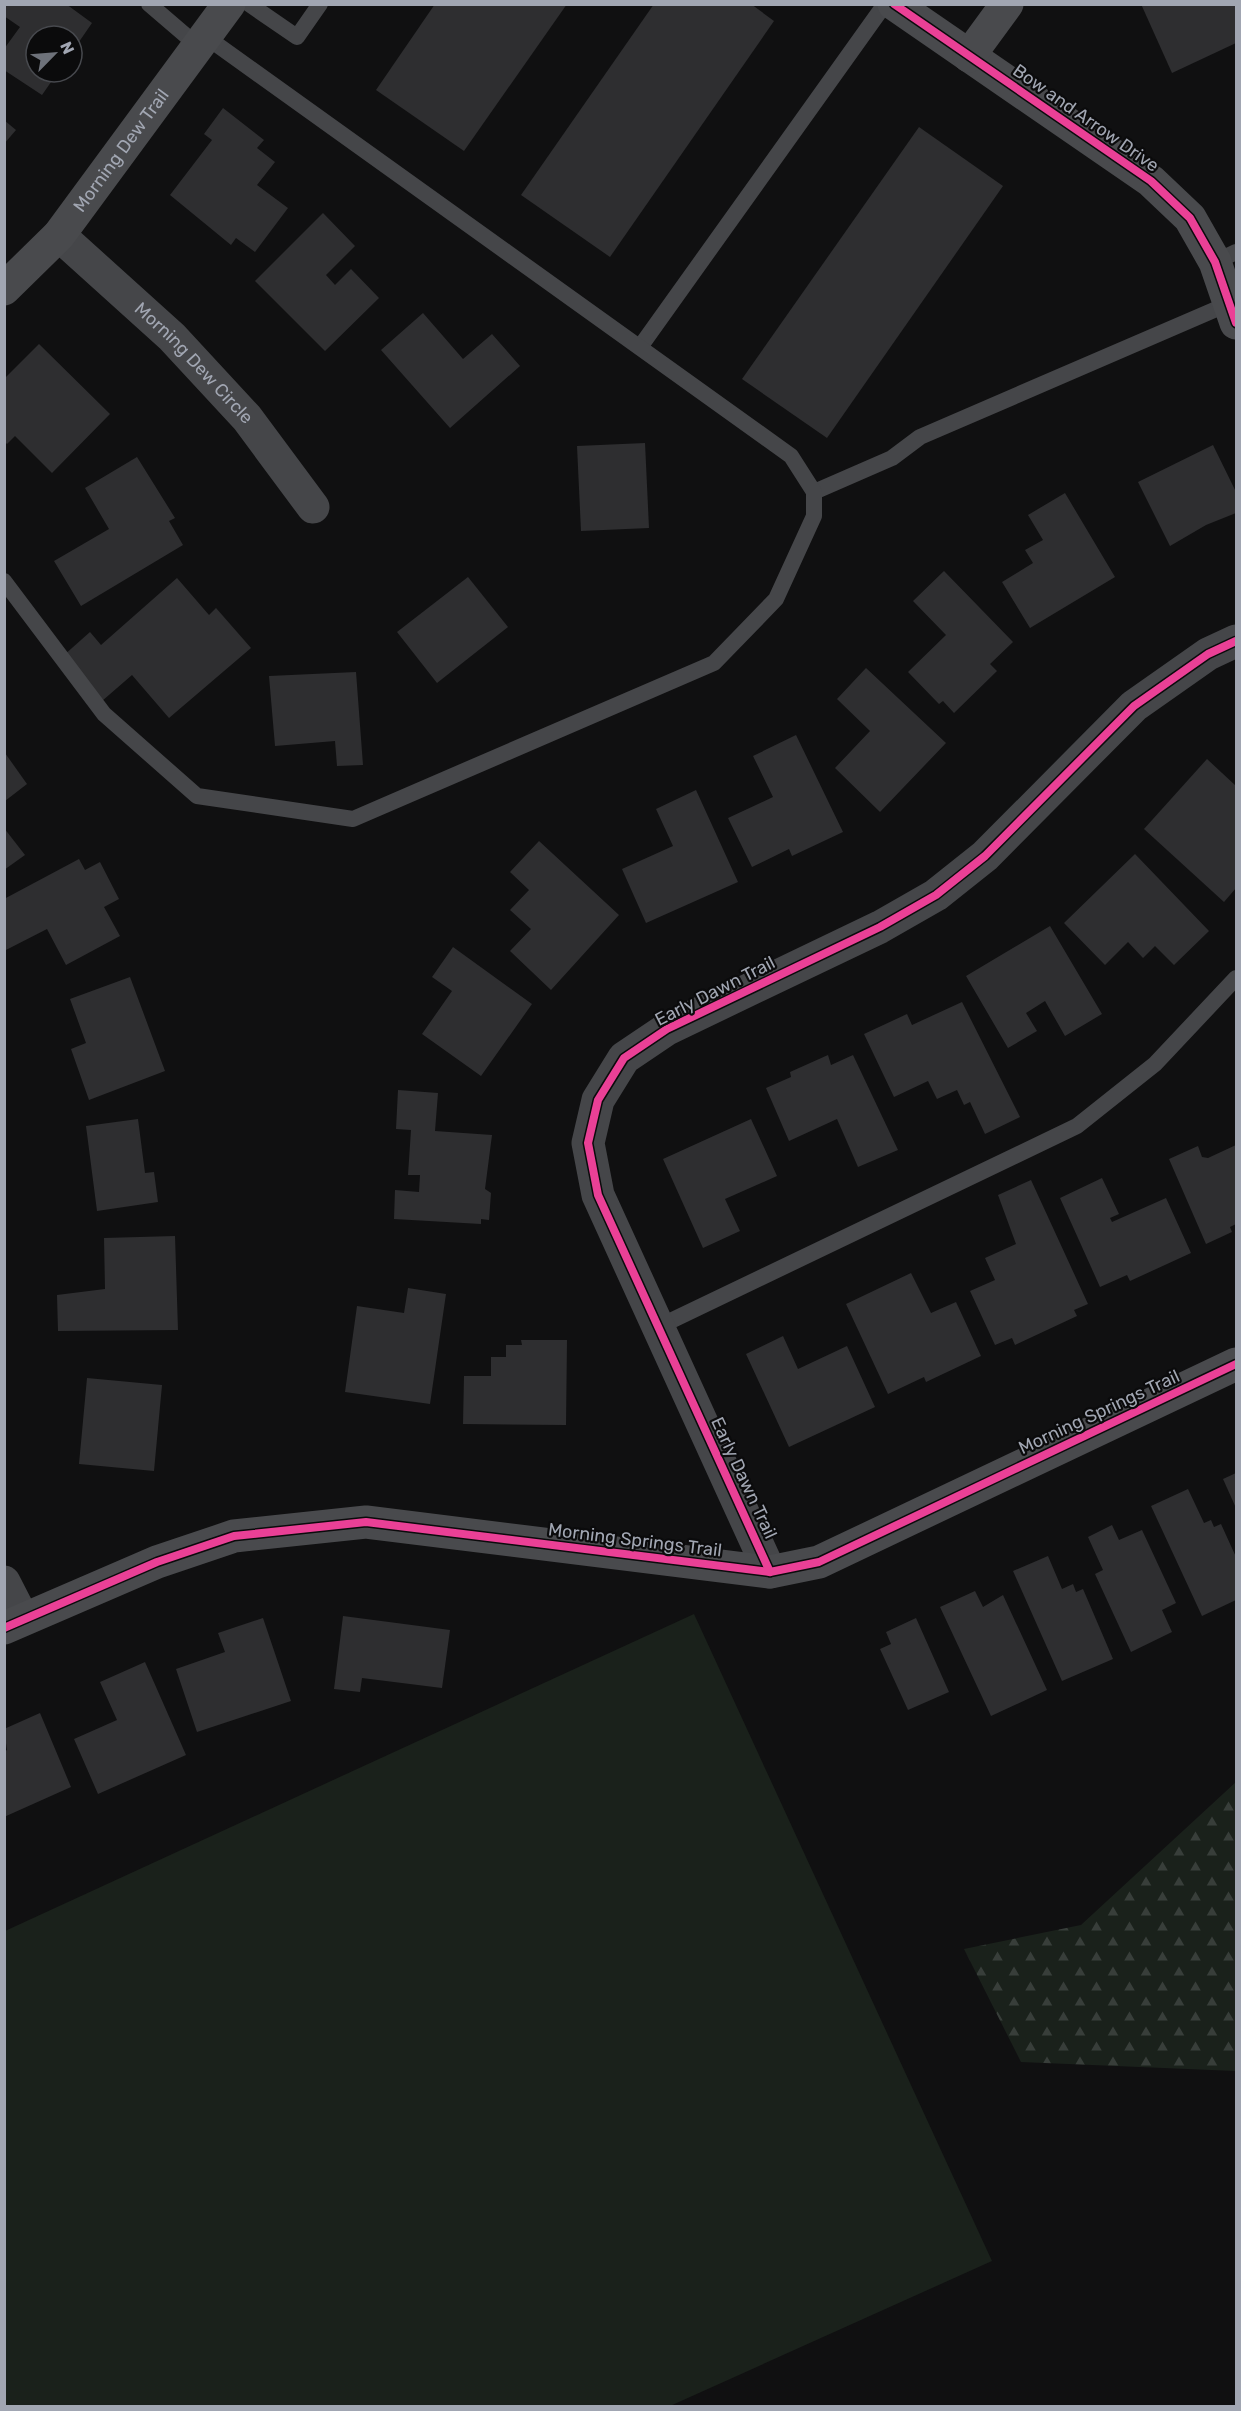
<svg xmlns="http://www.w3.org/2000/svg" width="1241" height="2411" font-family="Rubik,sans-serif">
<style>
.green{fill:#1a211b}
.forest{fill:url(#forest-firs)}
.building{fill:#2e2e30}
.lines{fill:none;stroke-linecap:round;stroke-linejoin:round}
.lane{stroke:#454649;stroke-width:16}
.street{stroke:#454649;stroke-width:33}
.secondary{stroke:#494a4d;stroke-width:33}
.cycleway-casing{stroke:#0b0b0c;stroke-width:11}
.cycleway{stroke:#ea4096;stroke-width:8}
.labels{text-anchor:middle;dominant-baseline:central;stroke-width:4.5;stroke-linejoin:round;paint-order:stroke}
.street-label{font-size:18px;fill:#a1a6b2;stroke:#0b0b0c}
</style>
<defs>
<pattern id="forest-firs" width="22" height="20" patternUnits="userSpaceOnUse" patternTransform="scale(1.5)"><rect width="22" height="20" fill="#1a211b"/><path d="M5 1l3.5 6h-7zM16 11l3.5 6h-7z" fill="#383e3a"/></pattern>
</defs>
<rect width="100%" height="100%" fill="#101011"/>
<polygon class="green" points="694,1614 992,2261 670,2406 5,2406 5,1931"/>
<polygon class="forest" points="1236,1782 1236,2071 1021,2062 964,1949 1081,1925"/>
<g class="building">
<polygon points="4,4 66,4 92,23 72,52 72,36 36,36 36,72 58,72 42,95 4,70 4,49 20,27 4,16"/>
<polygon points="435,4 567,4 464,151 376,90"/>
<polygon points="654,4 751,4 774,21 610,257 521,195"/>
<polygon points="1141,4 1236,4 1236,43 1172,73"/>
<polygon points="223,108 264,140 257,148 275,162 257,185 288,208 255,252 236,238 231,245 170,195 212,140 204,134"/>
<polygon points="4,120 16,130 4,144"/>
<polygon points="919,127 1003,186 827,438 742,379"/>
<polygon points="323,213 355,246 326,275 335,285 351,269 379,298 325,351 255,281"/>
<polygon points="423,313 463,359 492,334 520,366 450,428 381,350"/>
<polygon points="39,344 110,414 52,473 15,436 7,444 4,441 4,379"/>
<polygon points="645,443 649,528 581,531 577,446"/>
<polygon points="1213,445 1236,492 1236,513 1206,525 1170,546 1138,482"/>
<polygon points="137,457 175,518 169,521 183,545 81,606 54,561 109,529 85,488"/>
<polygon points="1065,493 1115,577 1030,628 1002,582 1033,563 1025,550 1043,540 1028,515"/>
<polygon points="944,571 1013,642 990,664 997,671 954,713 943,701 939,704 908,672 946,635 913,601"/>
<polygon points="468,577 508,627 437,683 397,632"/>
<polygon points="177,578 209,615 216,608 251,648 169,718 132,675 102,701 63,656 90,632 101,645"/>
<polygon points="866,668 946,743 880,812 835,768 870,731 837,699"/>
<polygon points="356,672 363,765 337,766 335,741 275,746 269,676"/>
<polygon points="796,735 843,832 792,856 789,849 752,867 728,818 773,797 753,756"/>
<polygon points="5,753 27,784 5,801"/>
<polygon points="1207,759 1236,786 1236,888 1224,902 1144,829"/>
<polygon points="696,790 738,882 646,923 622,869 673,846 656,809"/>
<polygon points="4,828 25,855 4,870"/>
<polygon points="539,841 619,915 551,990 510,951 531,929 510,910 529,890 510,872"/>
<polygon points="1135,854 1209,931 1174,965 1155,946 1143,958 1128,942 1105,965 1064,923"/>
<polygon points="79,859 85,870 100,862 119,899 104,907 120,936 66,965 47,929 4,951 4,899"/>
<polygon points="1050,926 1102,1014 1065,1036 1045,1001 1026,1013 1037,1031 1008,1048 966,976"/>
<polygon points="453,947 532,1004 481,1076 422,1034 452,991 432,977"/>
<polygon points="130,977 165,1071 89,1100 71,1049 86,1043 70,999"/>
<polygon points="962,1002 1020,1117 985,1134 970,1102 964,1105 957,1090 937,1099 928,1081 894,1097 864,1034 907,1014 912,1025"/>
<polygon points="828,1055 831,1065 853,1055 898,1150 858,1167 837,1119 789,1141 766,1088 791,1077 790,1072"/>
<polygon points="398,1090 438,1093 435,1131 492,1135 485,1189 491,1193 489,1220 481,1219 481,1224 394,1219 395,1190 419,1192 420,1175 408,1175 411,1130 396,1129"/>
<polygon points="138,1119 145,1173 154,1172 158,1202 97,1211 86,1126"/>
<polygon points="751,1119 777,1176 725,1199 740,1231 703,1248 663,1159"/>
<polygon points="1236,1145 1236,1224 1230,1227 1232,1232 1206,1244 1169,1159 1198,1146 1202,1157 1208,1158"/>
<polygon points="1102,1178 1119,1214 1110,1218 1112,1222 1166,1198 1191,1253 1130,1281 1127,1275 1100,1287 1060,1198"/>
<polygon points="1031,1180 1088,1304 1074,1310 1077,1316 1015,1345 1012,1338 995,1345 970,1291 995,1280 985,1258 1016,1244 998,1195"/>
<polygon points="175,1236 178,1330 58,1331 57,1295 105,1289 104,1238"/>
<polygon points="911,1273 931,1313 956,1302 981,1356 926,1382 924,1377 888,1394 846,1304"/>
<polygon points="408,1288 446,1294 430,1404 345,1392 357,1306 404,1313"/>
<polygon points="783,1336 798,1369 847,1346 875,1407 789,1447 746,1354"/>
<polygon points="521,1340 567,1340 566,1425 463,1424 464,1376 491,1376 491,1357 506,1357 506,1345 522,1345"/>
<polygon points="87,1378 162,1385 154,1471 79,1464"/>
<polygon points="1236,1473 1236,1508 1223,1479"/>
<polygon points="1188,1489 1204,1523 1211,1520 1214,1527 1221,1524 1236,1557 1236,1600 1202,1616 1151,1506"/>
<polygon points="1112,1525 1119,1540 1142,1530 1176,1603 1162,1610 1172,1632 1131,1652 1095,1574 1103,1570 1088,1537"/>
<polygon points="1048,1556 1062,1589 1073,1584 1076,1592 1083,1589 1113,1659 1062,1681 1013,1571"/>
<polygon points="975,1591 983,1607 1003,1595 1047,1690 991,1716 940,1607"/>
<polygon points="343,1616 450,1630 442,1688 362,1678 360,1692 334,1689"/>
<polygon points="263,1618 291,1701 197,1732 176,1669 225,1652 218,1633"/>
<polygon points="916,1618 949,1692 908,1710 880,1649 891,1644 886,1632"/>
<polygon points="145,1662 186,1755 98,1794 74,1739 117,1720 100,1682"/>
<polygon points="40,1713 71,1787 4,1817 4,1752 7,1750 4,1729"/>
</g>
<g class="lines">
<g class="lane">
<polyline points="149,4 198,46"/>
<polyline points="249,4 297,37 320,4"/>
<polyline points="1215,262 1236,252"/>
<polyline points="640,347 885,4"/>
<polyline points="814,492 892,458 920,437 1228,304"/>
<polyline points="4,581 104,714 197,796 353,819 714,663 776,599 814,516 814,492 791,456 205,36"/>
<polyline points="658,1327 1077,1126 1155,1064 1236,978"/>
</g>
<g class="street">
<path id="s1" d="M 59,235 L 172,337 L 247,418 L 313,507"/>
<polyline points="770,1572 598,1195 588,1143 598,1100 624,1058 667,1029 880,927 936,895 985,856 1134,706 1208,654 1236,641"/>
<polyline points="4,1582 23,1619"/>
</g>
<g class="secondary">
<polyline points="894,4 1151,181 1190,218 1215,262 1236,323"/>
<polyline points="969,56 1007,4"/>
<path id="s2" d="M 4,289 L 59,235 L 229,4"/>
<polyline points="4,1628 157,1562 234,1536 366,1522 770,1572 819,1562 1236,1364"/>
</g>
<defs>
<g id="cycleway">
<polyline points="894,4 1151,181 1190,218 1215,262 1236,323"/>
<polyline points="770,1572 598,1195 588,1143 598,1100 624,1058 667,1029 880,927 936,895 985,856 1134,706 1208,654 1236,641"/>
<polyline points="4,1628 157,1562 234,1536 366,1522 770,1572 819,1562 1236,1364"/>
</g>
</defs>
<use href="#cycleway" class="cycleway-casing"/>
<use href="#cycleway" class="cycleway"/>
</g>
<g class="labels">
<g class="street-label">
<text transform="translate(1086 118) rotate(35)">Bow and Arrow Drive</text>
<text stroke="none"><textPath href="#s2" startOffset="182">Morning Dew Trail</textPath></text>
<text stroke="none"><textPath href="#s1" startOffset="186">Morning Dew Circle</textPath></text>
<text transform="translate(715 991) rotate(-27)">Early Dawn Trail</text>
<text transform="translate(1099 1412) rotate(-25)">Morning Springs Trail</text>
<text transform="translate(744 1478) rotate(65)">Early Dawn Trail</text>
<text transform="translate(635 1540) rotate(7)">Morning Springs Trail</text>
</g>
</g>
<rect width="1241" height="2411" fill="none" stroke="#a1a6b2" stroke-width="12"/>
<g transform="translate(54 54) rotate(65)"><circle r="28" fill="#0b0b0c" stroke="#47494e" stroke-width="1.5"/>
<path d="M0-4.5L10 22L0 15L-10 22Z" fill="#6e727a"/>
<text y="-9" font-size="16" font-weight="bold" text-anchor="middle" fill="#a1a6b2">N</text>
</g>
</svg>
